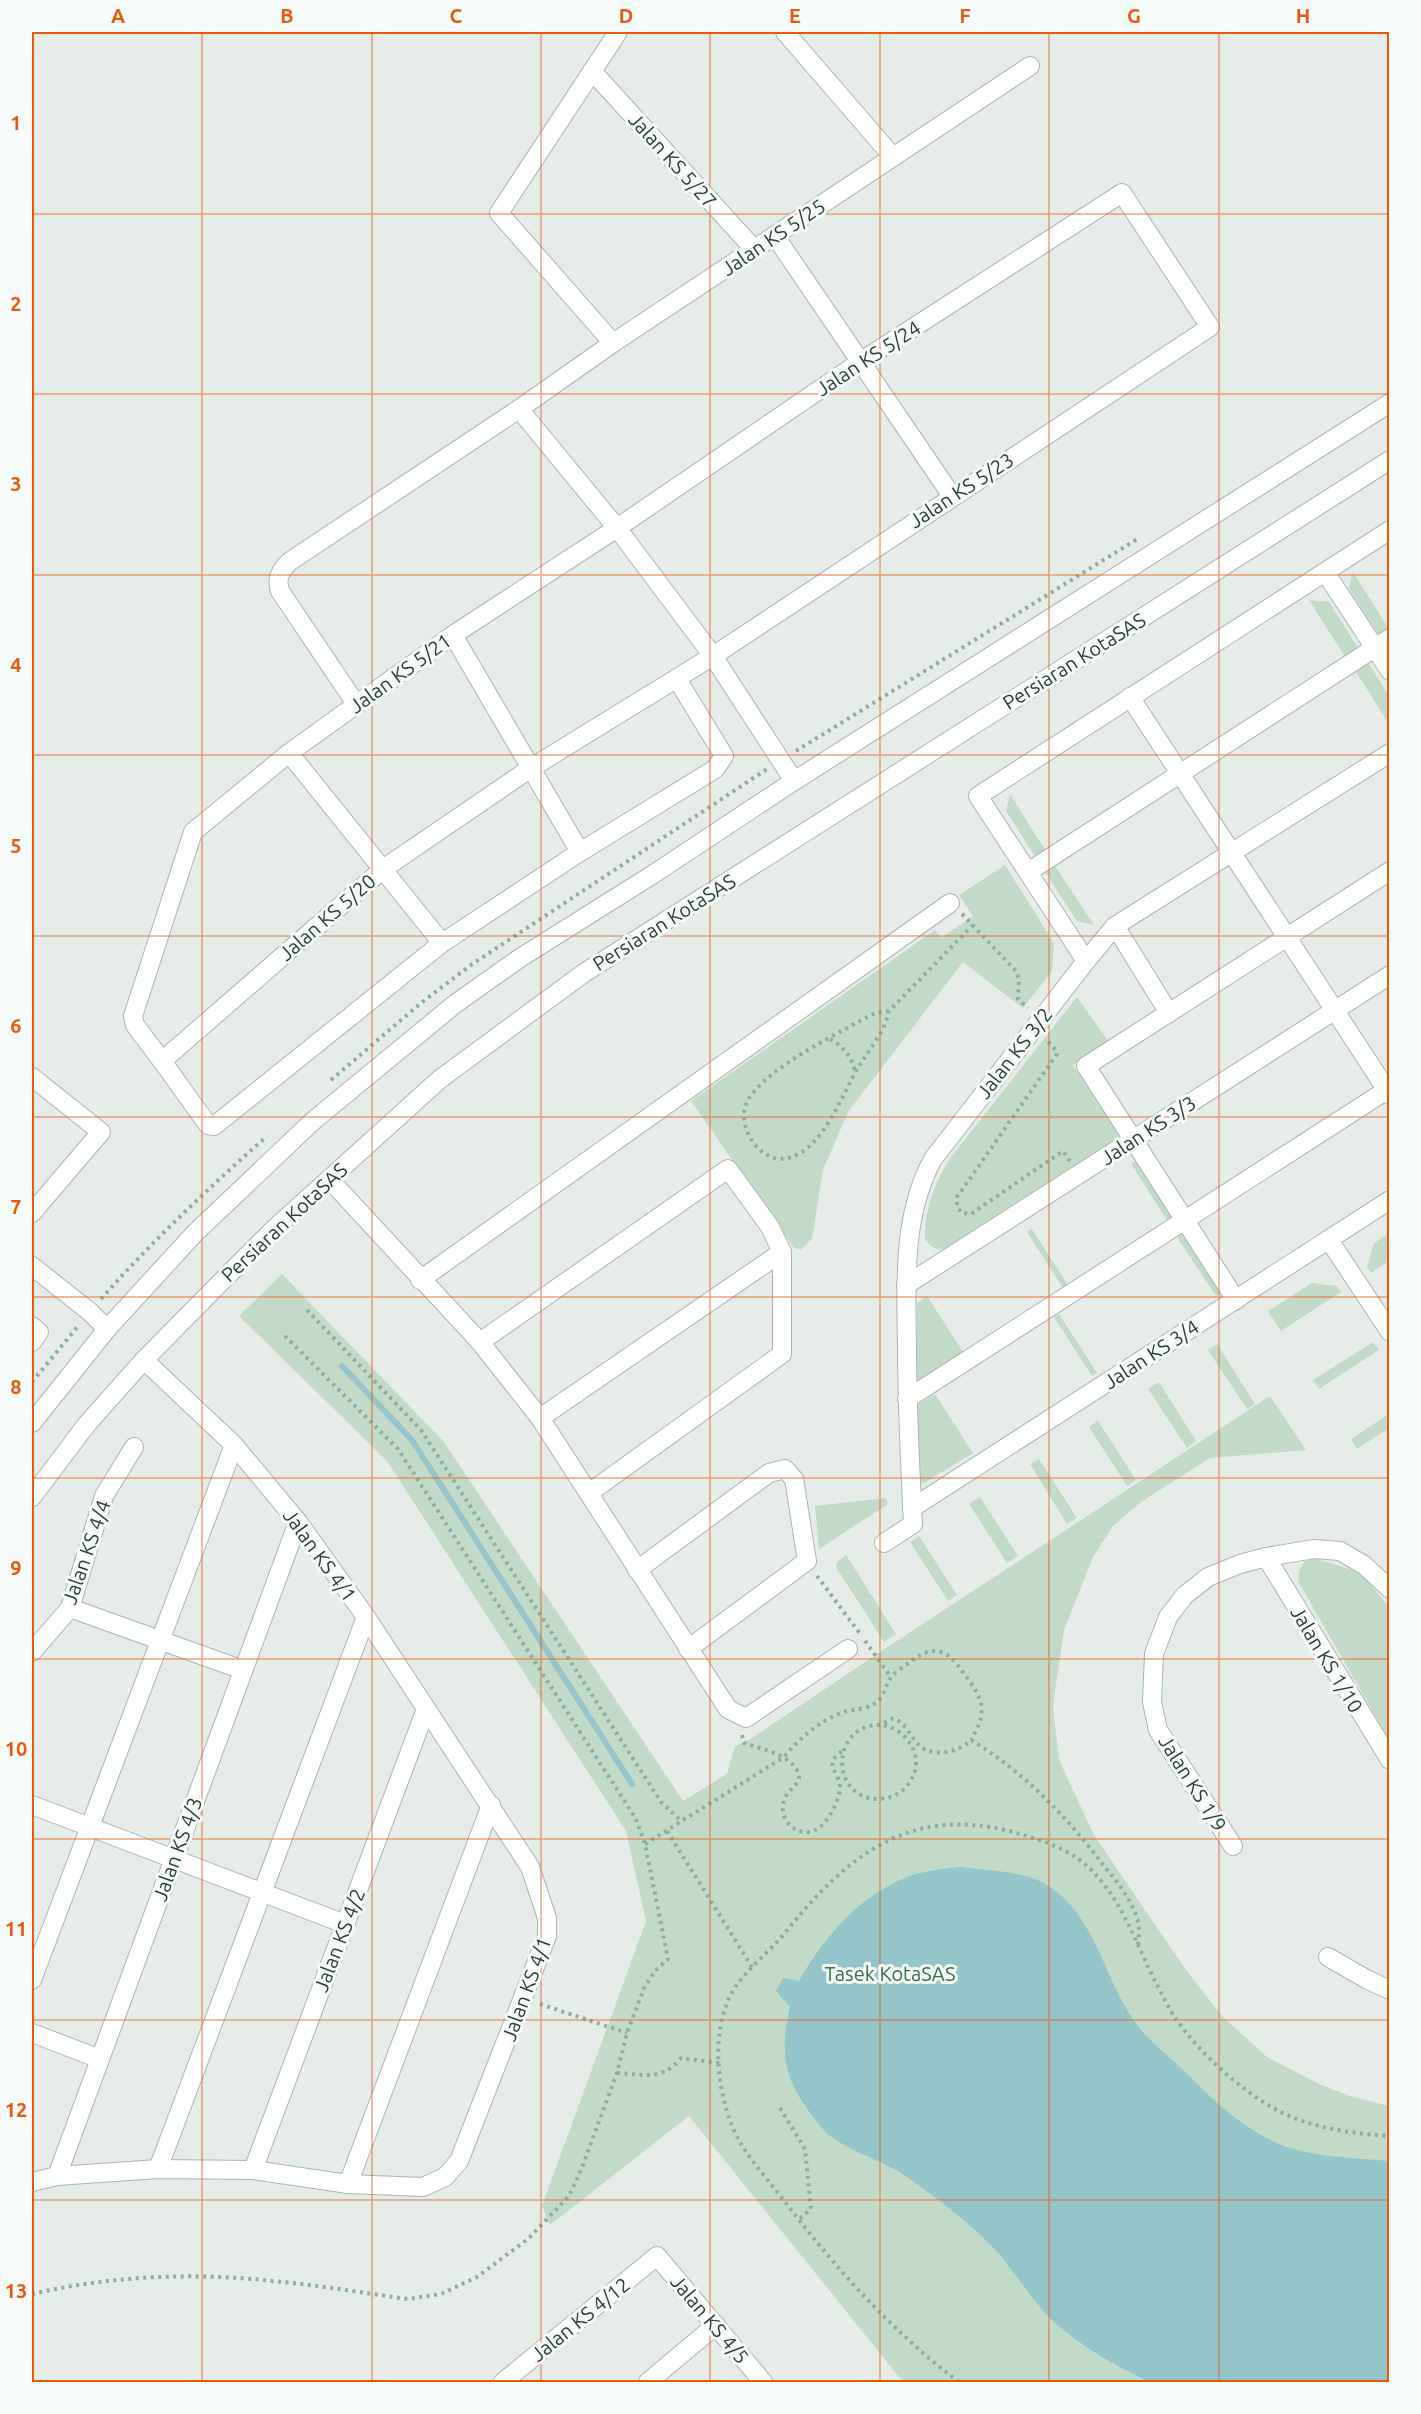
<svg xmlns="http://www.w3.org/2000/svg" width="1421" height="2414" font-family="Ubuntu,sans-serif">
<style>
.green{fill:#c2dbc8}
.water{fill:#95c4cb}
.lines{fill:none;stroke-linecap:round;stroke-linejoin:round}
.stream{stroke:#95c4cb;stroke-width:6}
.minor-casing{stroke:#a9b5b0;stroke-width:20}
.path{stroke:#8aaca1;stroke-width:4;stroke-dasharray:3 4.5;stroke-linecap:butt}
.minor{stroke:#fff;stroke-width:18}
.grid{fill:none;stroke:#e8590c;stroke-width:1.5;stroke-opacity:0.55}
.labels{text-anchor:middle;dominant-baseline:central;stroke-width:6;stroke-linejoin:round;paint-order:stroke}
.street-label{font-size:20px;fill:#273d36;stroke:#f6faf8}
.park-label{font-size:20px;fill:#366f4a;stroke:#f6faf8}
.neatline{fill:none;stroke:#e8590c;stroke-width:2}
.grid-label{font-size:20px;text-anchor:middle;font-weight:bold;fill:#e8590c}
</style>
<rect width="100%" height="100%" fill="#e6ede9"/>
<g class="green">
<polygon points="1353,572 1389,629 1389,632 1380,637 1349,589"/>
<polygon points="1309,600 1329,602 1360,651 1347,660"/>
<polygon points="1369,664 1389,696 1389,724 1356,672"/>
<polygon points="1010,794 1047,853 1037,860 1006,811"/>
<polygon points="1005,865 1054,943 1052,971 1023,1008 963,962 848,1112 823,1170 812,1239 801,1250 794,1248 691,1101 935,930 941,938 973,916 959,895"/>
<polygon points="1055,866 1094,925 1077,921 1045,872"/>
<path d="M 1077,997 L 1109,1042 L 1073,1065 L 1121,1139 L 951,1248 C 940,1251 931,1249 925,1239 C 924,1209 935,1182 951,1157 Z"/>
<polygon points="1136,1161 1174,1220 1169,1223 1131,1164"/>
<polygon points="1032,1229 1070,1288 1065,1291 1027,1232"/>
<polygon points="1182,1233 1220,1293 1216,1296 1177,1237"/>
<polygon points="1389,1233 1389,1261 1371,1273 1367,1267 1374,1243"/>
<polygon points="282,1274 444,1442 683,1801 727,1774 735,1746 749,1740 880,1652 1270,1396 1306,1450 1210,1458 1141,1502 1113,1526 1093,1557 1064,1630 1053,1705 1059,1760 1094,1835 1186,1970 1222,2016 1267,2057 1321,2085 1350,2096 1389,2106 1389,2382 903,2382 689,2116 550,2225 542,2206 646,1921 626,1831 387,1461 239,1316"/>
<polygon points="1312,1283 1337,1286 1341,1292 1281,1331 1268,1311"/>
<polygon points="927,1296 965,1355 924,1381 917,1378 917,1303"/>
<polygon points="1059,1314 1097,1373 1092,1376 1054,1317"/>
<polygon points="1373,1342 1379,1350 1319,1389 1313,1380"/>
<polygon points="1217,1344 1255,1404 1247,1409 1208,1350"/>
<polygon points="1159,1382 1196,1441 1187,1448 1148,1389"/>
<polygon points="935,1394 973,1453 924,1483 918,1480 917,1405"/>
<polygon points="1389,1414 1389,1428 1357,1449 1351,1439"/>
<polygon points="1098,1421 1136,1480 1127,1486 1089,1427"/>
<polygon points="1039,1459 1077,1518 1067,1524 1030,1464"/>
<polygon points="980,1497 1018,1556 1007,1563 969,1504"/>
<polygon points="886,1498 888,1504 819,1549 815,1506"/>
<polygon points="919,1536 957,1595 948,1601 910,1542"/>
<polygon points="846,1555 896,1634 884,1642 836,1567 837,1562"/>
<polygon points="1310,1557 1356,1571 1365,1578 1389,1607 1389,1740 1298,1581 1299,1571 1305,1560"/>
</g>
<path class="water" d="M 960,1867 C 988,1871 1024,1870 1049,1886 C 1093,1915 1103,1972 1130,2015 C 1143,2036 1163,2051 1181,2068 C 1213,2100 1249,2136 1294,2149 C 1324,2158 1359,2158 1389,2161 L 1389,2382 L 1149,2382 C 1118,2367 1079,2345 1053,2321 C 1032,2301 1018,2276 999,2254 C 971,2223 938,2199 904,2175 C 882,2160 838,2148 822,2128 C 786,2084 778,2062 790,2007 L 776,1991 L 783,1978 L 799,1981 C 823,1939 858,1897 905,1878 C 922,1871 941,1869 960,1867 Z"/>
<g class="lines">
<polyline class="stream" points="342,1366 412,1440 632,1784"/>
<defs>
<g id="minor">
<polyline points="785,32 893,157"/>
<polyline points="592,71 754,249"/>
<polygon points="1122,193 1210,327 713,656 531,768 383,869 162,1061 135,1025 133,1016 193,832 289,753 453,635 617,528 860,362"/>
<polyline points="775,236 952,496"/>
<polyline points="613,343 499,213 618,32"/>
<polyline points="519,409 617,528 713,656 794,781"/>
<polyline points="1325,572 1390,671"/>
<polyline points="453,635 580,852"/>
<polyline points="1130,697 1390,1095"/>
<path d="M 356,704 L 280,591 C 276,578 280,572 289,562 L 519,409 L 613,343 L 1030,66"/>
<polyline points="289,753 442,943"/>
<polyline points="1028,872 1390,638"/>
<polyline points="1115,926 1169,1013"/>
<polyline points="1086,961 978,796 1390,530"/>
<polyline points="162,1061 208,1125 214,1126 442,943 580,852 715,769 724,756 677,679"/>
<polyline points="32,1077 101,1132 32,1213"/>
<polyline points="329,1179 480,1342 540,1418 728,1709 746,1718 848,1649"/>
<polyline points="1329,1240 1390,1332"/>
<polyline points="32,1266 90,1312 107,1329"/>
<polyline points="420,1280 950,903"/>
<polyline points="906,1285 1390,975"/>
<polyline points="1236,1300 1086,1066 1390,871"/>
<polyline points="32,1326 39,1332 32,1342"/>
<polyline points="480,1342 728,1169 770,1227 782,1252 782,1354 589,1493"/>
<polyline points="907,1399 1390,1088"/>
<polyline points="540,1418 782,1252"/>
<polyline points="32,1423 107,1329 195,1233 313,1121 455,1004 520,958 652,875 794,781 1390,403"/>
<polyline points="32,1497 87,1424 144,1360 216,1287 273,1230 440,1079 584,973 1390,460"/>
<polyline points="912,1508 1390,1200"/>
<path d="M 884,1543 L 913,1524 C 910,1465 907,1406 907,1346 C 906,1284 902,1215 933,1159 L 1086,961 L 1115,926 L 1390,753"/>
<polyline points="1266,1557 1390,1760"/>
<polyline points="637,1570 769,1473 785,1469 794,1479 807,1561 688,1649"/>
<polyline points="70,1608 243,1670"/>
<polyline points="32,1652 70,1608 104,1496 134,1447"/>
<polyline points="32,1805 345,1924"/>
<polyline points="1233,1846 1158,1730 1152,1702 1154,1654 1168,1617 1185,1595 1208,1577 1240,1564 1266,1557 1314,1549 1340,1551 1364,1565 1390,1589"/>
<polyline points="1328,1957 1368,1980 1390,1990"/>
<polyline points="32,1980 234,1445"/>
<polyline points="32,2033 100,2059"/>
<polyline points="158,2169 366,1617"/>
<polyline points="253,2170 426,1709"/>
<polyline points="57,2176 298,1522"/>
<polyline points="32,2182 57,2176 158,2169 253,2170 348,2184 423,2187 445,2177 459,2161 547,1936 547,1918 530,1867 366,1617 298,1522 234,1445 144,1360"/>
<polyline points="348,2184 491,1805"/>
<polyline points="503,2382 657,2256 763,2382"/>
<polyline points="648,2382 716,2325"/>
</g>
</defs>
<use href="#minor" class="minor-casing"/>
<g class="path">
<polyline points="796,751 1139,538"/>
<polyline points="962,914 1016,971 1019,979 1018,999 1028,1008"/>
<path d="M 889,1011 L 875,1013 C 842,1031 766,1068 748,1100 C 734,1124 759,1165 788,1158 C 823,1150 842,1094 859,1066 C 870,1049 885,1031 889,1011 L 973,925"/>
<path d="M 830,1039 C 844,1047 852,1057 855,1072"/>
<polyline points="1048,1042 1056,1050 1057,1054 957,1197 957,1207 962,1213 971,1214 1063,1151 1070,1161"/>
<polyline points="331,1080 421,1003 471,965 767,769"/>
<path d="M 101,1299 C 153,1240 209,1188 267,1136"/>
<polyline points="307,1310 421,1430 661,1802 681,1821"/>
<polyline points="32,1382 79,1325"/>
<polyline points="817,1576 861,1635"/>
<polyline points="865,1641 891,1677"/>
<path d="M 884,1725 C 912,1732 928,1764 905,1788 C 897,1796 887,1799 876,1799 C 829,1796 832,1725 879,1725 C 886,1724 889,1717 895,1719 C 906,1723 912,1739 920,1746 C 935,1758 959,1752 971,1740 C 1024,1772 1068,1818 1105,1867 C 1117,1882 1131,1899 1137,1918 C 1140,1927 1139,1936 1138,1945"/>
<path d="M 742,1735 L 744,1743 C 761,1749 799,1756 799,1779 C 796,1787 788,1790 785,1798 C 777,1815 791,1834 810,1832 C 825,1830 839,1802 840,1788 C 840,1772 822,1765 842,1751"/>
<polyline points="667,1831 752,1967"/>
<path d="M 645,1844 L 784,1757 C 800,1738 818,1722 841,1713 C 851,1709 863,1710 872,1705 C 885,1699 884,1686 892,1676 C 897,1671 905,1666 910,1662 C 941,1638 952,1657 970,1682 C 987,1705 984,1717 971,1740"/>
<polyline points="540,2004 627,2033"/>
<path d="M 617,2073 C 644,2074 661,2082 681,2058 L 719,2063"/>
<polyline points="780,2108 805,2149 811,2209 798,2220"/>
<path d="M 32,2294 C 110,2276 192,2272 272,2281 C 318,2285 363,2293 408,2299 L 441,2294 L 477,2277 L 528,2239 L 569,2196 L 581,2170 L 617,2073 L 627,2033 L 644,1988 L 655,1971 L 668,1959 L 645,1844 L 636,1819 L 398,1449 L 283,1334"/>
<path d="M 959,2382 C 891,2331 833,2265 782,2198 C 768,2180 753,2163 741,2144 C 717,2103 708,2031 734,1989 C 748,1968 768,1953 784,1934 C 846,1857 908,1804 1013,1832 C 1038,1839 1067,1848 1086,1865 C 1120,1895 1135,1941 1155,1981 C 1161,1992 1167,2005 1174,2016 C 1199,2054 1254,2104 1297,2119 C 1326,2130 1359,2134 1390,2136"/>
</g>
<use href="#minor" class="minor"/>
</g>
<path class="grid" d="M 202,32 L 202,2382M 372,32 L 372,2382M 541,32 L 541,2382M 710,32 L 710,2382M 880,32 L 880,2382M 1049,32 L 1049,2382M 1219,32 L 1219,2382M 32,214 L 1390,214M 32,394 L 1390,394M 32,575 L 1390,575M 32,755 L 1390,755M 32,936 L 1390,936M 32,1117 L 1390,1117M 32,1297 L 1390,1297M 32,1478 L 1390,1478M 32,1659 L 1390,1659M 32,1839 L 1390,1839M 32,2020 L 1390,2020M 32,2200 L 1390,2200"/>
<g class="labels">
<g class="street-label">
<text transform="translate(673 160) rotate(48)">Jalan KS 5/27</text>
<text transform="translate(773 237) rotate(-34)">Jalan KS 5/25</text>
<text transform="translate(868 358) rotate(-33)">Jalan KS 5/24</text>
<text transform="translate(961 490) rotate(-33)">Jalan KS 5/23</text>
<text transform="translate(1074 661) rotate(-32)">Persiaran KotaSAS</text>
<text transform="translate(400 673) rotate(-36)">Jalan KS 5/21</text>
<text transform="translate(327 917) rotate(-41)">Jalan KS 5/20</text>
<text transform="translate(664 922) rotate(-32)">Persiaran KotaSAS</text>
<text transform="translate(1014 1053) rotate(-52)">Jalan KS 3/2</text>
<text transform="translate(1148 1130) rotate(-33)">Jalan KS 3/3</text>
<text transform="translate(284 1222) rotate(-43)">Persiaran KotaSAS</text>
<text transform="translate(1151 1354) rotate(-33)">Jalan KS 3/4</text>
<text transform="translate(86 1552) rotate(-71)">Jalan KS 4/4</text>
<text transform="translate(320 1555) rotate(54)">Jalan KS 4/1</text>
<text transform="translate(1327 1659) rotate(59)">Jalan KS 1/10</text>
<text transform="translate(1193 1783) rotate(58)">Jalan KS 1/9</text>
<text transform="translate(177 1849) rotate(-70)">Jalan KS 4/3</text>
<text transform="translate(339 1940) rotate(-69)">Jalan KS 4/2</text>
<text transform="translate(526 1989) rotate(-70)">Jalan KS 4/1</text>
<text transform="translate(580 2319) rotate(-39)">Jalan KS 4/12</text>
<text transform="translate(710 2319) rotate(50)">Jalan KS 4/5</text>
</g>
<g class="park-label">
<text x="890" y="1973">Tasek KotaSAS</text>
</g>
</g>
<rect width="1421" height="2414" fill="none" stroke="#f6faf8" stroke-width="66"/>
<rect x="33" y="33" width="1355" height="2348" class="neatline"/>
<g class="grid-label">
<text x="118" y="23">A</text>
<text x="287" y="23">B</text>
<text x="456" y="23">C</text>
<text x="626" y="23">D</text>
<text x="795" y="23">E</text>
<text x="965" y="23">F</text>
<text x="1134" y="23">G</text>
<text x="1303" y="23">H</text>
<text x="16" y="130">1</text>
<text x="16" y="311">2</text>
<text x="16" y="491">3</text>
<text x="16" y="672">4</text>
<text x="16" y="853">5</text>
<text x="16" y="1033">6</text>
<text x="16" y="1214">7</text>
<text x="16" y="1394">8</text>
<text x="16" y="1575">9</text>
<text x="16" y="1756">10</text>
<text x="16" y="1936">11</text>
<text x="16" y="2117">12</text>
<text x="16" y="2298">13</text>
</g>
</svg>
